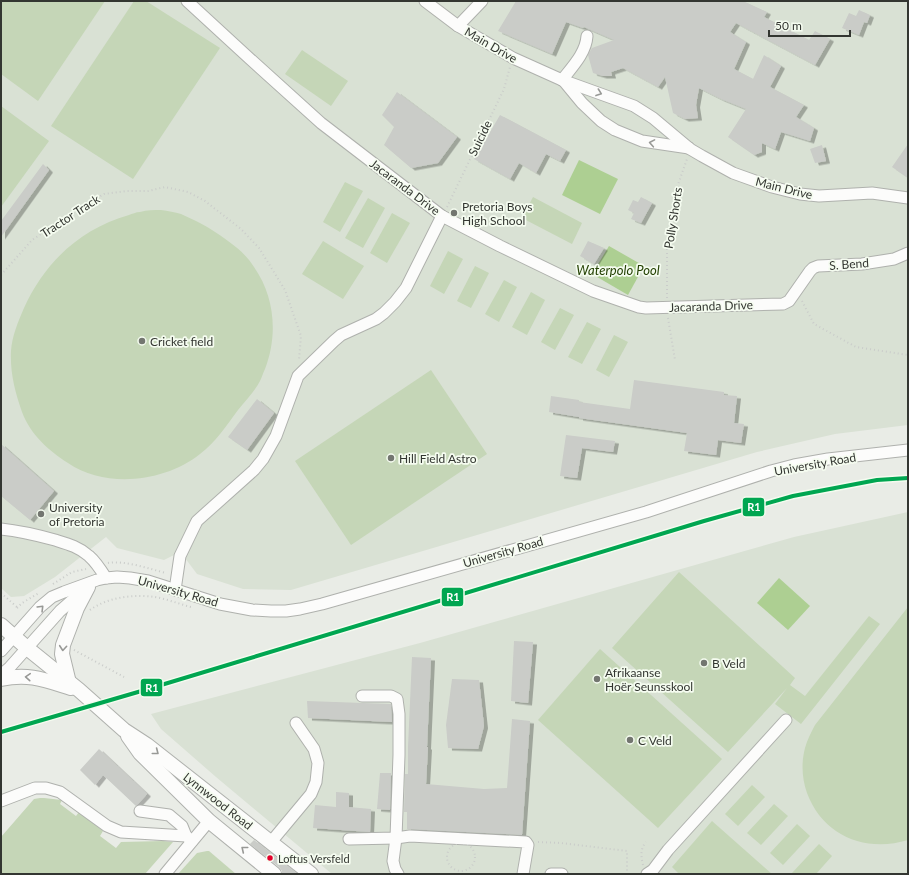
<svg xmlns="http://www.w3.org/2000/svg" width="909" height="875" font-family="Lato,sans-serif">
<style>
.built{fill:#d9e1d4}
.green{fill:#c5d6b7}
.water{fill:#adcf92}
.building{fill:#caccc8;filter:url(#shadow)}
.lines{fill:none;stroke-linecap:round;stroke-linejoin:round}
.minor-casing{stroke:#afb1ad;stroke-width:13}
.major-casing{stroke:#afb1ad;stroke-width:16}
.path{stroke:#caccca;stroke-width:2;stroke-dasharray:1 3;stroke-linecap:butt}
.minor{stroke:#fcfcfb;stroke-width:11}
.major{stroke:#fcfcfb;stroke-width:14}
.rail-1-casing{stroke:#f5fcf0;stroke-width:7}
.rail-1{stroke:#00a651;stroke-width:4}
.oneway{stroke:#989996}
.poi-dot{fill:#737670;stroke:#f5fcf0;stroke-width:1.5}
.bus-dot{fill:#e4002b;stroke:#f5fcf0;stroke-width:1.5}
.labels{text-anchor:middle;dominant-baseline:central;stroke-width:3.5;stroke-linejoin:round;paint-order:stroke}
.bus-label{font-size:11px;fill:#333631;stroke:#f5fcf0;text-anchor:start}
.street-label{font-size:12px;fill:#333631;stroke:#f5fcf0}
.poi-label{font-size:12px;fill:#333631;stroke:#f5fcf0;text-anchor:start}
.water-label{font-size:13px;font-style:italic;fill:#254204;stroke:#f5fcf0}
.line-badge{stroke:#f5fcf0;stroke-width:1.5}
.badge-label{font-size:11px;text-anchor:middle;font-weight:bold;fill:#fff}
</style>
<defs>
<filter id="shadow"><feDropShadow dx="4" dy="2.5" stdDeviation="0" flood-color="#0004"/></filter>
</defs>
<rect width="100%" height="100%" fill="#e9ece6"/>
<g class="built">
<polygon points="1,1 908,1 908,425 835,434 757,452 291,590 243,589 197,574 185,558 176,554 164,560 117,548 106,537 55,577 24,596 11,597 1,588"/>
<polygon points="908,512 908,874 332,874 216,777 161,729 151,714 420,643 794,537"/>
</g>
<g class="green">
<polygon points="1,1 105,1 38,101 1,74"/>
<polygon points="134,1 146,1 220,48 133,179 51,126"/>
<polygon points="302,50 348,81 331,106 285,74"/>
<polygon points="1,106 49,141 1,207"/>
<polygon points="345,182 363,191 340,232 323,222"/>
<polygon points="533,197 582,223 572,244 522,218"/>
<polygon points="368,198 385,208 363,248 345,238"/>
<path d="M 161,210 C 168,211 175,212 181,214 C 186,216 191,219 196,221 C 208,227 217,233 228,241 C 238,248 247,256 254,267 C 275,297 278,335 265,369 C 263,373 262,377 260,381 C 255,391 245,401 238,410 C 226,426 216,442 200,454 C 165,482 106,489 68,463 C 49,451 30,434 22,412 C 15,392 10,373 11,351 C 12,336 18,322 24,308 C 45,262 80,229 129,215 C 132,214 136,212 140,212 C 147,210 154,210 161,210 Z"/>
<polygon points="392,213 410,223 387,263 370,253"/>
<polygon points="323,241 364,266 343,299 302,274"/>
<polygon points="448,251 463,259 444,294 430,286"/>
<polygon points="475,266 489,273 471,308 457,301"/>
<polygon points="504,280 517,287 499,322 485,314"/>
<polygon points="531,292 545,300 527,335 512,327"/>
<polygon points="560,308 574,315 555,350 541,342"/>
<polygon points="587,322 601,329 582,364 568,357"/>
<polygon points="614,335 628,342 609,377 596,370"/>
<polygon points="431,370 487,454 351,545 295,461"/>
<polygon points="679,572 795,678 790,685 805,696 869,616 880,624 801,724 775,704 787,688 728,752 612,648"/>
<path d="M 908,607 L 908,840 C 866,853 823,836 807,793 C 802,779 801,763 805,748 C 807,740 811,733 815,725 Z"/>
<polygon points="600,649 722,759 658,828 538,720"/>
<polygon points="752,785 765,797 738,826 725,814"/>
<polygon points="40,798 44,798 62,800 60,804 76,816 79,812 103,831 100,836 116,848 121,842 163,841 173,842 145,874 1,874 1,837 34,799"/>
<polygon points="774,804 788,816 761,845 747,833"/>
<polygon points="712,821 772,874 679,874 672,867"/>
<polygon points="797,824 810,836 783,865 770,853"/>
<polygon points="819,844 832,856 816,874 793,874 792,873"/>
<polygon points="207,851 209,851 236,874 178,874 197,853"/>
</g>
<g class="water">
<polygon points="579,160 618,179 600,214 562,195"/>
<polygon points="609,246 644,266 628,295 592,274"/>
<polygon points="779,578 810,606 788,630 757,603"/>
</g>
<g class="building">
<polygon points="516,1 743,1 767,12 764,17 809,40 815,31 830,39 815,65 736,23 730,32 746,42 734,69 753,79 764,55 781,66 770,87 804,105 796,117 814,128 810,141 781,132 775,149 762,143 762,152 754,155 728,137 746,109 721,99 699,88 696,105 698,118 685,119 673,113 665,77 658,87 623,68 611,72 612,76 603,76 593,73 588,55 592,48 614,40 584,27 583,28 566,22 552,54 498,31"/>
<polygon points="859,10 870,15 867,23 864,22 859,35 842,28 849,13 856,16"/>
<polygon points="397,92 457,137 438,163 411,168 384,145 394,127 382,115"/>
<polygon points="500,115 566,150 560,161 546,154 536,173 519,163 510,179 474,159 482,146"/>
<polygon points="908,144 908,178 892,167"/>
<polygon points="822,145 826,161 815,163 810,149"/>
<polygon points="43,164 49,170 1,237 1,221"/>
<polygon points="641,197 652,203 641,223 631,219 634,213 628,210 633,200 638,202"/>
<polygon points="588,241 604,248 594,264 580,256"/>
<polygon points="634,380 724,392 724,395 737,396 734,423 744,424 741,443 718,440 716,455 684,451 687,433 579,418 579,417 549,412 551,396 579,400 579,402 630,409"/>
<polygon points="257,399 274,413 247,450 228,437"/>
<polygon points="566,435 615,441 613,452 582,448 577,478 560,476"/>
<polygon points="1,444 54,491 30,520 1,496"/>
<polygon points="514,641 533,642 528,703 511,701"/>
<polygon points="412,657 431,658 427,747 428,747 426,784 484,789 507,788 512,719 530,721 522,835 407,829 407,812 404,812 405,774 408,774 408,747"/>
<polygon points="452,679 479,680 484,726 478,749 448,748 446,725"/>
<polygon points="307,701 391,704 392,722 308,718"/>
<polygon points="99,749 147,794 136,806 103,775 95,785 80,770"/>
<polygon points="380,773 391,773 390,810 377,809"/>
<polygon points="336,792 349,793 349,807 371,809 370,832 313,828 315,805 336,807"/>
<polygon points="254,840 297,874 282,874 282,871 279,867 250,844"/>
</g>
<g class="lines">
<defs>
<g id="minor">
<polyline points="187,1 249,58 321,123 442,216 500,246 593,291 639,307 646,308 783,304 789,301 810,271 813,268 818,266 862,264 894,259 908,253"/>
<polyline points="425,1 458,26 513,58 562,80 634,106 653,118 690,149 702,156 733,173 772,187 800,194 819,196 872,193 908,198"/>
<polyline points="458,26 482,1"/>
<path d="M 562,80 C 572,67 586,53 587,36"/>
<polyline points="563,80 582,103 601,121 615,130 642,141 689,148"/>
<path d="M 1,529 C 20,531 37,535 55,540 C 68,544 79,547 89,556 C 96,562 101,570 106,578"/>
<polyline points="175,590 180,556 195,525 197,521 254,470 263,459 276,436 298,376 334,341 341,335 376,319 384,313 395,302 406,288 442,216"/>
<polyline points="1,651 40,607 52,597 64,592 97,580 106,578 117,577 130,578 148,581 220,604 252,610 271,611 286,611 300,609 322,604 646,512 771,471 794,465 828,459 908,450"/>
<polyline points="1,675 10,667 60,611 84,590"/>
<polyline points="362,696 391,696 397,699 399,714 399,755 396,838 393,861 395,869 398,874"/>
<polyline points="1,801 35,788 46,788 60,792 107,826 121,832 186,836 192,841"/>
<polyline points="140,811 169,815 182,826 186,836"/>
<polyline points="349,839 396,838 410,836 526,842 528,845 523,874"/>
<polyline points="271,842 311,794 316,782 318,763 314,749 296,723"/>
<polyline points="165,874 209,821"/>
<polyline points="551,874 562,874"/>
<polyline points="647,874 653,870 668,850 786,720"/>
</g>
<g id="major">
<polyline points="1,625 27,648 79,690 124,730 147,745 311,874"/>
<path d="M 1,679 C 29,673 45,680 71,688"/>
<polyline points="69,683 62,654 63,645 77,608 88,587"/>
<polyline points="128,736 140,753 209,821 274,874"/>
</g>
</defs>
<use href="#minor" class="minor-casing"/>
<use href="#major" class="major-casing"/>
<g class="path">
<polyline points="447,207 504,89 510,67"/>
<polyline points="1,275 32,240 84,206 104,194 127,191 148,191 165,187 188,192 205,201 241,229 259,248 285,290 301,336 299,360"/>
<polyline points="667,298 667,247 675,193 687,159"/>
<polyline points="802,301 814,324 856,347 908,355"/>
<polyline points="668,318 675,360"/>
<path d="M 108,563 C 124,560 150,569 166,573"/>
<polyline points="53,584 72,572 86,569"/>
<polyline points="1,593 18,608"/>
<polyline points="17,608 22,603 39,593"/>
<path d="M 90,610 C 108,597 134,594 155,597 C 167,599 179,604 191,607"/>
<polyline points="74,650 124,677"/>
<polyline points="538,842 561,843 627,851 627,874"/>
<circle cx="461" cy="857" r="14"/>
<path d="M 643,865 C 641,856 640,849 646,842"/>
</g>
<use href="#minor" class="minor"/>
<use href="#major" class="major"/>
<defs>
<polyline id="rail-1" points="1,732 138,692 704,521 793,496 877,480 908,478"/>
</defs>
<use href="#rail-1" class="rail-1-casing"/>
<use href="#rail-1" class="rail-1"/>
</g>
<defs><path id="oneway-chevron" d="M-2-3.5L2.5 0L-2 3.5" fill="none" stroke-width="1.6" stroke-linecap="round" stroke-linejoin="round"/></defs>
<g class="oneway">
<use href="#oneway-chevron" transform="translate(599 93) rotate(20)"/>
<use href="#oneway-chevron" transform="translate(652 143) rotate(-170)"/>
<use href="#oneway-chevron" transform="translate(41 608) rotate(-45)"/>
<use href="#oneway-chevron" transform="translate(63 648) rotate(95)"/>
<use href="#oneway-chevron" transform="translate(28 677) rotate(-176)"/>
<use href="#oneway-chevron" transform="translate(156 752) rotate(38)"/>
<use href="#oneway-chevron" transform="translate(244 849) rotate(-141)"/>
</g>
<g class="poi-dot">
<circle cx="454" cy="213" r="4"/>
<circle cx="142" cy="341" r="4"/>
<circle cx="391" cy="458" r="4"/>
<circle cx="41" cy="514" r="4"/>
<circle cx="704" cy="663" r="4"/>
<circle cx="597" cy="679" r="4"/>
<circle cx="630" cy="740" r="4"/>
</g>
<circle class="bus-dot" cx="270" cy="858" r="3.5"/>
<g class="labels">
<g class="bus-label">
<text x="278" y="858">Loftus Versfeld</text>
</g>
<g class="street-label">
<text transform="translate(491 45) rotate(30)">Main Drive</text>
<text transform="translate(480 138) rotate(-64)">Suicide</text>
<text transform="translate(405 187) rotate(37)">Jacaranda Drive</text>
<text transform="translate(784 188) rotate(14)">Main Drive</text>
<text transform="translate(70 216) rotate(-33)">Tractor Track</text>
<text transform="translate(673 218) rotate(-81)">Polly Shorts</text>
<text transform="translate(849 264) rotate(-4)">S. Bend</text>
<text transform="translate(711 306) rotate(-2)">Jacaranda Drive</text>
<text transform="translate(815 464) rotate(-10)">University Road</text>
<text transform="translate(503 552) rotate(-16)">University Road</text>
<text transform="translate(178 591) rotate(16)">University Road</text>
<text transform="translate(218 801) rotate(38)">Lynnwood Road</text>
</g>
<g class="poi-label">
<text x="462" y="206">Pretoria Boys<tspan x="462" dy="14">High School</tspan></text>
<text x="150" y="341">Cricket field</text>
<text x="399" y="458">Hill Field Astro</text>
<text x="49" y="507">University<tspan x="49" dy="14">of Pretoria</tspan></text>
<text x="712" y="663">B Veld</text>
<text x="605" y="672">Afrikaanse<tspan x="605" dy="14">Hoër Seunsskool</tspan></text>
<text x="638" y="740">C Veld</text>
</g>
<g class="water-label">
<text x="618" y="270">Waterpolo Pool</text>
</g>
</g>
<g class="line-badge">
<rect x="742" y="497" width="23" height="20" rx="4" fill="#00a651"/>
<rect x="441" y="587" width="23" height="20" rx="4" fill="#00a651"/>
<rect x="140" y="678" width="23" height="19" rx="4" fill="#00a651"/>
</g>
<g class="badge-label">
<text x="754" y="511">R1</text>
<text x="453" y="601">R1</text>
<text x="152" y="692">R1</text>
</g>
<rect width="909" height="875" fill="none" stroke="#333631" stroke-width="4"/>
<path d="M769 30v6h81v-6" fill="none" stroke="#333631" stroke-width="2"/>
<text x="775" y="30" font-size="12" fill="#333631" stroke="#f5fcf0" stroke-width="3" paint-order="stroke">50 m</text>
</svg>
